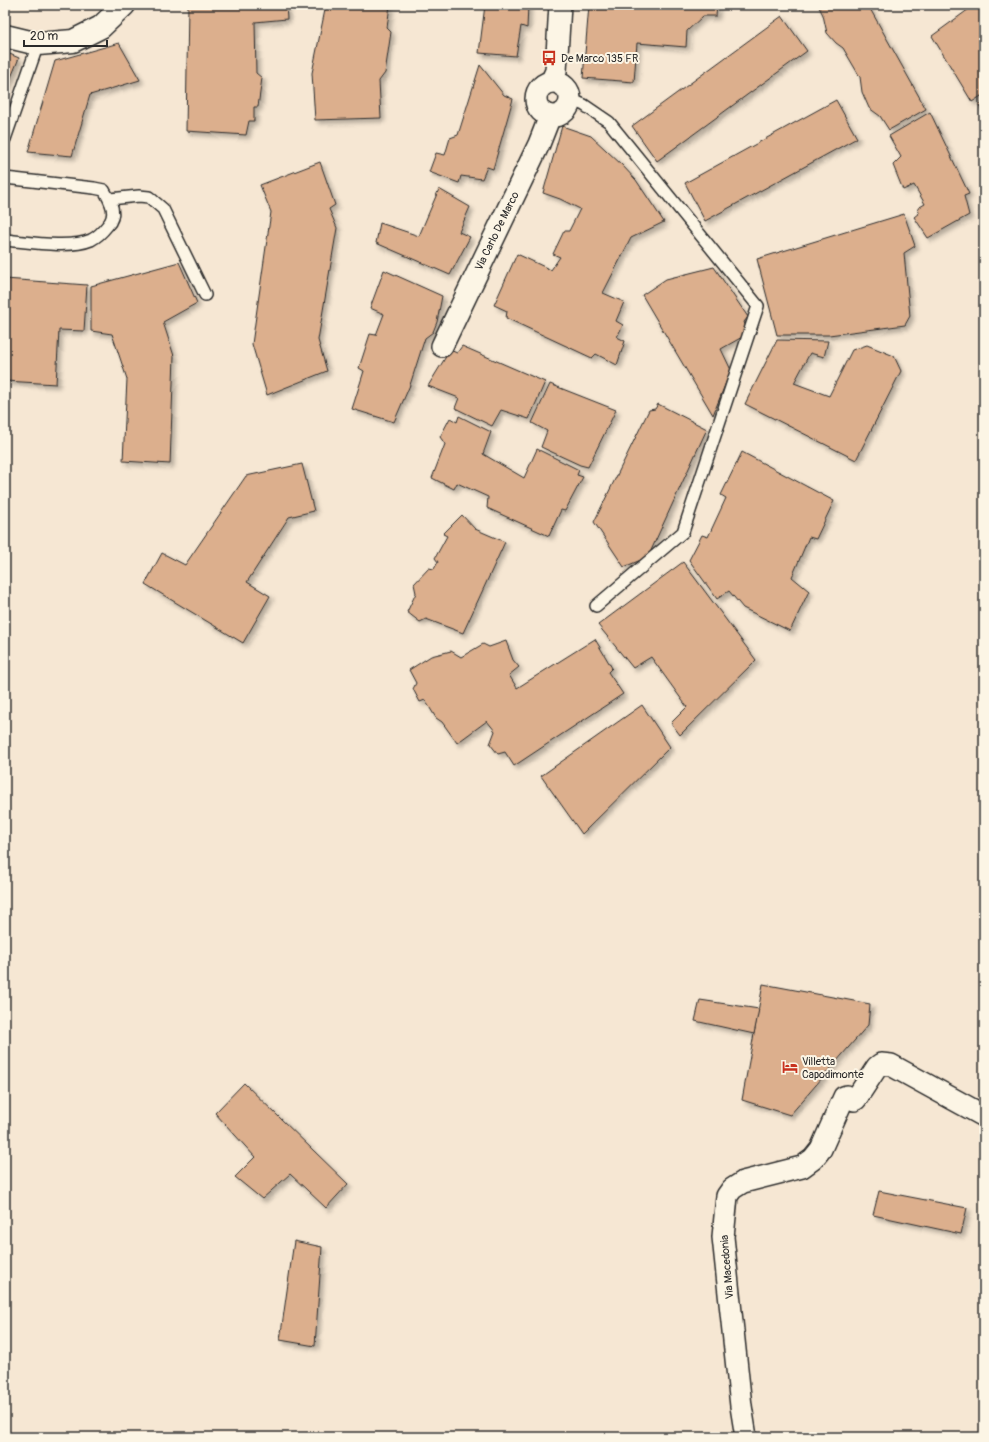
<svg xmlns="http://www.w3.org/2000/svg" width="989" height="1442" font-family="Pangolin,sans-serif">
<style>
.building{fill:#dcaf8d;stroke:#2b2b2b;filter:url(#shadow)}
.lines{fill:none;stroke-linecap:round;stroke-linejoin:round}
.service-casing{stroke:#2b2b2b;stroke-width:14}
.minor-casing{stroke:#2b2b2b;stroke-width:24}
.tertiary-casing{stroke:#2b2b2b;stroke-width:25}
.service{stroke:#fcf5e5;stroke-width:11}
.minor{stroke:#fcf5e5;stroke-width:21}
.tertiary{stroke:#fcf5e5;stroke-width:22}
.labels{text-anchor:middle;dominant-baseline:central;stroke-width:4;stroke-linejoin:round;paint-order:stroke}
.poi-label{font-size:11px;fill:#2b2b2b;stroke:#fcf5e5;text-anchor:start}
.street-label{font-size:11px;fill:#2b2b2b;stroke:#fcf5e5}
</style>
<defs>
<filter id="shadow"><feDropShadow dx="3.5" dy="3.5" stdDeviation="2" flood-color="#0004"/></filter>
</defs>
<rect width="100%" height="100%" fill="#f6e7d3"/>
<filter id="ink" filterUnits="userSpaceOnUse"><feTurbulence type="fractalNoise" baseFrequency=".025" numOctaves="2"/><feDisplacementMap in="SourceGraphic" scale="8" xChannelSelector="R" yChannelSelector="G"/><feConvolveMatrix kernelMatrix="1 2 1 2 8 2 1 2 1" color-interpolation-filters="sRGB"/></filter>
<g filter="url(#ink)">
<g class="building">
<polygon points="188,5 286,5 287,19 255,22 256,73 262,78 258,107 254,107 254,121 249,121 246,135 186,131"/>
<polygon points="326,5 390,5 387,28 391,32 385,73 379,81 381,118 315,120 312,73"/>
<polygon points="485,5 528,5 527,28 521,26 516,56 479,53"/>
<polygon points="589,5 717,5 716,16 703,16 687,31 686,47 637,43 634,82 583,78"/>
<polygon points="818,5 868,5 926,109 889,130 880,116 869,108 862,92 860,77 843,48 836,43 827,33 823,15"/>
<polygon points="967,5 984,5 984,94 972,102 932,36 969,9"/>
<polygon points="782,16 807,51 657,161 632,126"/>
<polygon points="119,43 140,80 90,95 72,156 28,152 55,61"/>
<polygon points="5,52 19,58 5,92"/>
<polygon points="480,65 504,95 513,99 493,169 487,167 482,179 461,176 459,183 429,172 436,153 445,155 450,138 458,135"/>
<polygon points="836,100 857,138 705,221 685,183"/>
<polygon points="984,101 984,113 978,105"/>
<polygon points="930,112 969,194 964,196 969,215 928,238 914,217 919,213 918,208 925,204 914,185 903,190 893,165 901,157 889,136"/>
<polygon points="562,126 591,136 622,165 636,180 664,222 631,238 603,293 624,302 616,321 623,325 617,337 625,341 617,365 596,354 592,358 506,318 507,311 494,305 517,254 551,270 560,257 553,254 564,231 569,231 580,209 560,199 543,193"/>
<polygon points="320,162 335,205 329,209 337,228 318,340 327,371 267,395 252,344 271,212 260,185"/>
<polygon points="439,189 470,207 459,232 470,237 450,275 376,243 380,223 419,236"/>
<polygon points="904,214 915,246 904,253 910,316 905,325 829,335 777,335 757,259"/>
<polygon points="179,262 197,303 163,322 174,356 170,464 123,461 127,379 112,334 91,331 91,286"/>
<polygon points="714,267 748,317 744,322 747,330 744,336 721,349 731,370 713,415 642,295 666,279"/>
<polygon points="384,270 442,296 437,322 433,332 425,338 410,385 394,422 352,409 364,371 359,368 370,334 376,335 384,314 370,308"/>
<polygon points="5,279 87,285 84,331 59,330 56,384 5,381"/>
<polygon points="777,340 828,341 824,357 810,353 794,383 829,396 852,350 867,345 894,356 901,371 856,460 745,404"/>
<polygon points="462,346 545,382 529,419 501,410 492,426 455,408 459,398 428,386 450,350 457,353"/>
<polygon points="550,384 616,410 588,467 580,465 541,447 547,431 532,423"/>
<polygon points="658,404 707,429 648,557 624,567 594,522 649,410 655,409"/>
<polygon points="459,416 491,432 483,454 524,478 537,449 579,470 577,475 583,477 565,511 561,510 549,536 487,508 488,497 457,483 454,489 432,478 445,444 440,437 450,418 457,422"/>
<polygon points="742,452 834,501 816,539 809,537 792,577 809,591 790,631 743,608 729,591 717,599 689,560 702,535 708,537 726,498 721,495"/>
<polygon points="302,464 314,511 289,517 247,582 270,596 243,643 145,584 162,553 185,565 246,476"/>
<polygon points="462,515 475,529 505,542 463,633 426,619 420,622 407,612 416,593 414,584 429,568 434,569 438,562 435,558 447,536 443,534"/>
<polygon points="683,562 756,660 680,735 671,723 687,707 651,657 633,668 598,625"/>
<polygon points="595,639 612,668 608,672 623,694 514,766 505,752 498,754 490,744 495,731 487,721 457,743 442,722 436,718 425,700 420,702 413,689 416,683 409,670 431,656 451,651 461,657 483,644 489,647 506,641 513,660 519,667 509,675 517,688"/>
<polygon points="642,705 670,747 582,834 541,776"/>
<polygon points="763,984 870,1004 868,1025 790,1115 742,1100"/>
<polygon points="700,1000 759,1009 754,1034 695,1021"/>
<polygon points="244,1083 348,1184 326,1208 290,1174 262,1199 235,1177 255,1157 215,1113"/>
<polygon points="879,1191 967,1208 961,1234 873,1215"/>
<polygon points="294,1241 322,1247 315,1346 280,1340"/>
</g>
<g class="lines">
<defs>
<g id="service">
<polyline points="570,99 584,105 609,122 758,306 683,532 596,606"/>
<polyline points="5,139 38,44"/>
<path d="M 5,178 L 94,188 L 104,190 C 111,202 118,215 107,226 C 103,231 97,237 91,240 C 70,249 28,242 5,240"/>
<polyline points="110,199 139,196 149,197 163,209 205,295"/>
</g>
<g id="minor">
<polyline points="551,82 556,71 560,5"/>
<circle cx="553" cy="99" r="17"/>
<polyline points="442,346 539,144 550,116"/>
<polyline points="746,1437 741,1406 723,1237 727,1196 732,1189 743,1182 802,1167 813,1159 821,1149 844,1097 847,1096 854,1100 856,1099 877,1067 881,1064 891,1065 984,1116"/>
</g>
<polyline id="tertiary" points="5,36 38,44 73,41 101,27 124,5"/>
</defs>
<use href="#service" class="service-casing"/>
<use href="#minor" class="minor-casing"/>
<use href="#tertiary" class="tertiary-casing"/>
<use href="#service" class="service"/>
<use href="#minor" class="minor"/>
<use href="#tertiary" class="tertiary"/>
</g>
</g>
<defs>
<symbol id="bus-bare" viewBox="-9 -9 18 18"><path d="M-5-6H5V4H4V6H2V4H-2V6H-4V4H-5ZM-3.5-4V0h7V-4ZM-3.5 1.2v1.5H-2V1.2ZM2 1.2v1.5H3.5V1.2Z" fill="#c8321e" stroke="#fcf5e5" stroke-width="2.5" paint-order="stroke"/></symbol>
<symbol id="hotel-bare" viewBox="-9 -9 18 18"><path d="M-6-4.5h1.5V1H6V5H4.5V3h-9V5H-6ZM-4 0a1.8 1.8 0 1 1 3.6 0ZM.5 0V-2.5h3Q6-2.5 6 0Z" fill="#c8321e" stroke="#fcf5e5" stroke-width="2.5" paint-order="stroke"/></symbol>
</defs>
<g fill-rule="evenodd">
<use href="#bus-bare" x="538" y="47" width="22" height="22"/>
<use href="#hotel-bare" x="779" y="1056" width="22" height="22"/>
</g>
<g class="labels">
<g class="poi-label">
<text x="561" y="58">De Marco 135 FR</text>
<text x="802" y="1061">Villetta<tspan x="802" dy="13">Capodimonte</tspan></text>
</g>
<g class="street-label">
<text transform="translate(497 231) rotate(-64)">Via Carlo De Marco</text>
<text transform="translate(727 1267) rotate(-95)">Via Macedonia</text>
</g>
</g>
<rect width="989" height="1442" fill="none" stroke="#fcf5e5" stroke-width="20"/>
<rect x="10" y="10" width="969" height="1422" fill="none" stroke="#2b2b2b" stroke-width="1.5" filter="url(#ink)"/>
<path d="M24 40v6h83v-6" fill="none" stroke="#2b2b2b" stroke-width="2"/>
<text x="30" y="40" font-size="12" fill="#2b2b2b" stroke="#fcf5e5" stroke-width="3" paint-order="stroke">20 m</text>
</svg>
